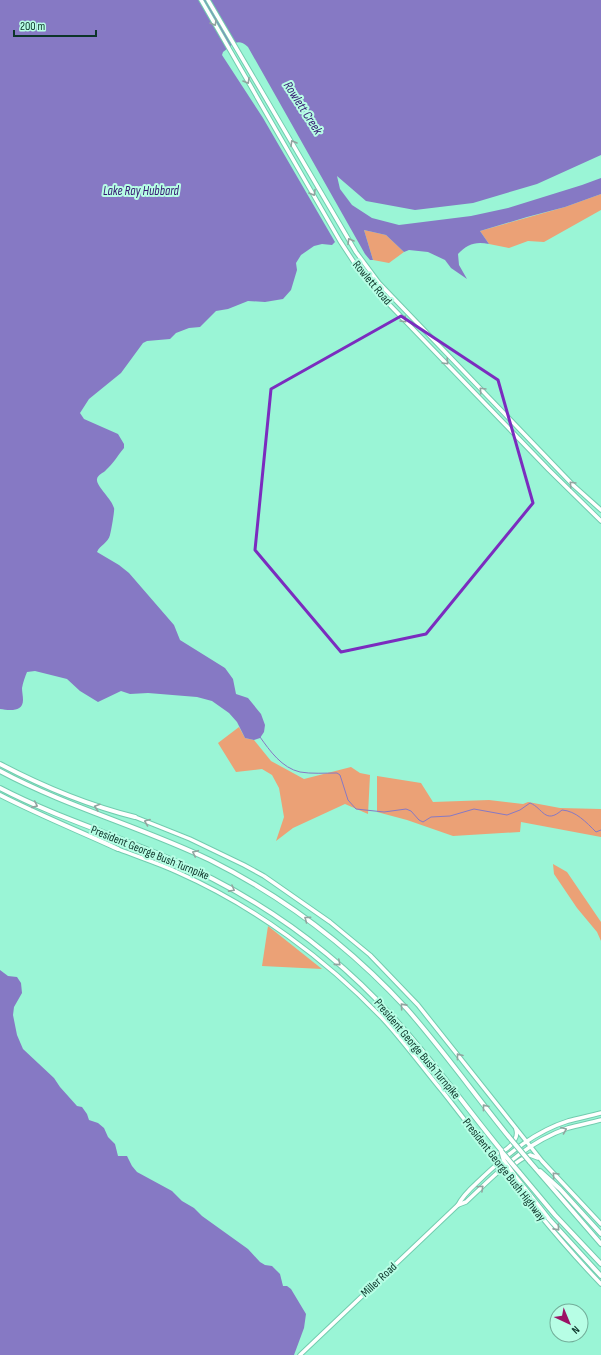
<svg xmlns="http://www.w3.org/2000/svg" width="601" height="1355" font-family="'Sofia Sans Condensed',sans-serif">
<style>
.green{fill:#eba176}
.water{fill:#8679c4}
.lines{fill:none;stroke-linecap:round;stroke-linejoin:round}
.stream{stroke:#8679c4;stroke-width:1}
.major-casing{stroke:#72ccaf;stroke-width:5.5}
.highway-casing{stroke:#72ccaf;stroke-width:6}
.major{stroke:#fff;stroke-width:3.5}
.highway{stroke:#fff;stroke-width:4}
.highway-bridge-casing{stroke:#72ccaf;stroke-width:6;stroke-linecap:butt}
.highway-bridge{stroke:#fff;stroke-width:4}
.oneway{stroke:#92a49f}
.marked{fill:none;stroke:#7b2cbf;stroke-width:3;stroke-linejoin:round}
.labels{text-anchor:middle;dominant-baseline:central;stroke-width:4;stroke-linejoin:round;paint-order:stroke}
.street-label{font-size:12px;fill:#0d352a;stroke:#b7fee5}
.water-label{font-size:13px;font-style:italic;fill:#341670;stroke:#b7fee5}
</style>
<rect width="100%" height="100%" fill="#9af5d6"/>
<g class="green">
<polygon points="601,194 601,210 544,242 528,241 509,248 489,244 480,231 565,207"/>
<polygon points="364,230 386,235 404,252 389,263 373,260"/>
<polygon points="239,727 245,738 254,740 271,761 304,779 351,767 360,773 370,775 368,814 345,804 293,828 276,841 284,817 279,788 272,775 262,769 236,772 218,743"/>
<polygon points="377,776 421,783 433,802 489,800 523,804 528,802 560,808 601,809 601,837 521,822 520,832 453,836 407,820 377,812"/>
<polygon points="553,864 567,872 601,922 601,941 597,932 577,908 554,874"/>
<polygon points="268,926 322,969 262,966"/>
</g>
<g class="water">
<path d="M 0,0 L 601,0 L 601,155 L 537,184 L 473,203 L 415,210 L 366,201 L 337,176 L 340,189 L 352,205 L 372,218 L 399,225 L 471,216 L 508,208 L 582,185 L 601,178 L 601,194 L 565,207 L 527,217 L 480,231 L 489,244 C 476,241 467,244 458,254 L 459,265 L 467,279 L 451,268 L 445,260 L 428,252 L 409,250 L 404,252 L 386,235 L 364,230 L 373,260 L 370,260 L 365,254 L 248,47 C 237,37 233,45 223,52 L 222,55 L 263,118 L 335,242 L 332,245 L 322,244 L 314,246 L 301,255 L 296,263 L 297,270 L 291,290 L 283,299 L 265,302 L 248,301 L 228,309 L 216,311 L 200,327 L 189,328 L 176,333 L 170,339 L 147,341 L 143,343 L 121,373 L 89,399 L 80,413 L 84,419 L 118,434 L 124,444 L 124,448 C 118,455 113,464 106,470 C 104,473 98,474 97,479 C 96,486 112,499 114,508 C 115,509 111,532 110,535 C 108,543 100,545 97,552 L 119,565 L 129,573 L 174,625 L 180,640 L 225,668 L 233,679 L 236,694 L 248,698 L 261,714 L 265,725 L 264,732 L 260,738 L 254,740 L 245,738 L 237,722 L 229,713 L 212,701 L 197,697 L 148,693 L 130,694 L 121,691 L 98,702 L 80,691 L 67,679 L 35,671 L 27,672 C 25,677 23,682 22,688 C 22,692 23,696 23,700 C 23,713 8,710 0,709 Z"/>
<polygon points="0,970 8,976 17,977 21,983 22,993 14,1007 13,1015 17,1035 23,1049 54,1078 60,1087 77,1106 82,1107 87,1114 89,1120 98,1123 104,1128 108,1137 115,1144 118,1156 127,1156 132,1166 137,1172 172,1191 182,1201 194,1208 202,1216 248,1249 260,1262 265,1265 272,1266 280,1274 283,1286 287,1286 291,1289 306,1314 304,1328 294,1355 0,1355"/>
</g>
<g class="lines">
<path class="stream" d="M 260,737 C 270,751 282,768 300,772 C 311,774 325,773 337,773 L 340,775 L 348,800 L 356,809 L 384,812 L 406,809 L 411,811 L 419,820 L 423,822 L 431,817 L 450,816 L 474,809 L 507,815 L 520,810 L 530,803 C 543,808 545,825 562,810 C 576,811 586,822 596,832 L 601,830"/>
<defs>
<g id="major">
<polyline points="201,0 340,241 359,270 385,300 549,470 601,521"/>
<polyline points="208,0 356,252 379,283 573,485 601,510"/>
<polyline points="135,817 190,839 244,865 264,876 330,922 370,955 418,1005 542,1161 601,1224"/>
<path d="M 118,849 C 138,857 158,863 177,872 C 254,906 326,959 384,1020 C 405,1043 423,1068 443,1092 C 494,1157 543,1224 601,1284"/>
<path d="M 490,1150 C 492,1151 494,1153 496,1153 C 502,1154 513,1145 515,1139 C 517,1136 517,1133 516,1129"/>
<path d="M 511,1177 C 507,1166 521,1159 530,1155 L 538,1158"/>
<path d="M 458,1205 C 464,1193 475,1185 484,1176 C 509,1153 536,1131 568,1121 C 579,1118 590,1116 601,1113"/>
<path d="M 300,1355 L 458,1205 L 466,1202 C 499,1171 525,1143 568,1128 C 579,1125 590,1123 601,1120"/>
</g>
<g id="highway">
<path d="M 0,764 C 44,787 87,805 135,817"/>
<path d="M 0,771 C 67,807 142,827 210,860 C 284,897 351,948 407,1009 C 443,1050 475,1095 509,1137"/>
<path d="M 0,788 C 69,824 144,843 213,879 C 281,914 342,961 393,1017 C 432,1059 465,1106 501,1150"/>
<path d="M 0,795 C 39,815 79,831 118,849"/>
<polyline points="530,1162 601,1244"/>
<polyline points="540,1171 560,1189 601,1234"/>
<polyline points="519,1172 555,1215 601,1264"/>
<polyline points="515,1176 549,1219 601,1276"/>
</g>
</defs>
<use href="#major" class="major-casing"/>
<use href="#highway" class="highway-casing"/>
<use href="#major" class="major"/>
<use href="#highway" class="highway"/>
<defs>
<g id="highway-bridge">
<polyline points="509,1137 530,1162"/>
<polyline points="501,1150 504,1161 515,1176"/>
<polyline points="502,1152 519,1172"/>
</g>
</defs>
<use href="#highway-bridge" class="highway-bridge-casing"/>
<use href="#highway-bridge" class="highway-bridge"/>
</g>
<defs><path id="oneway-chevron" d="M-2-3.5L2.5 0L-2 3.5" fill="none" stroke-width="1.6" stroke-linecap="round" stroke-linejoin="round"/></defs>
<g class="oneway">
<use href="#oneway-chevron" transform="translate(214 23) rotate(60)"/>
<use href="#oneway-chevron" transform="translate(247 81) rotate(60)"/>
<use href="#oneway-chevron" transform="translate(293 143) rotate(-120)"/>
<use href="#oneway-chevron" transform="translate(313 193) rotate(60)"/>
<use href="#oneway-chevron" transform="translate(350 241) rotate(-121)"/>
<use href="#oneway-chevron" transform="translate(404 320) rotate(46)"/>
<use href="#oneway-chevron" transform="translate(446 362) rotate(46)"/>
<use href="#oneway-chevron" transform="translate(482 390) rotate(-134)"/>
<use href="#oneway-chevron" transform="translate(572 484) rotate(-134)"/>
<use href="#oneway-chevron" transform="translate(35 805) rotate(24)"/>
<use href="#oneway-chevron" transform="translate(97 807) rotate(-163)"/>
<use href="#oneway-chevron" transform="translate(147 822) rotate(-159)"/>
<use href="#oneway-chevron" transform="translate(195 853) rotate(-155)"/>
<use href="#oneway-chevron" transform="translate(232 889) rotate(29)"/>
<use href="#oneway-chevron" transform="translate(307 919) rotate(-144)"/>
<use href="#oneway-chevron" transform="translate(338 963) rotate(41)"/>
<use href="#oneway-chevron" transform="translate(403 1006) rotate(-132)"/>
<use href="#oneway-chevron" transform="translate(459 1056) rotate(-128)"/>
<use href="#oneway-chevron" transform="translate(485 1107) rotate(-128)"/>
<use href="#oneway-chevron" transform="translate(564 1130) rotate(-21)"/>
<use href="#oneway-chevron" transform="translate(555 1175) rotate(-133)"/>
<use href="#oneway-chevron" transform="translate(481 1188) rotate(-43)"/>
<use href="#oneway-chevron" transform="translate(557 1228) rotate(48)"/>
</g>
<path class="marked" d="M 401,316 L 498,380 L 533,503 L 426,634 L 341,652 L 255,550 L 271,389 Z"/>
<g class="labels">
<g class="street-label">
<text transform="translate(372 283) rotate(50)">Rowlett Road</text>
<text transform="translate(150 853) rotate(22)">President George Bush Turnpike</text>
<text transform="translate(417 1049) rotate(50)">President George Bush Turnpike</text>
<text transform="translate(504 1170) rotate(52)">President George Bush Highway</text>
<text transform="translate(379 1280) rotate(-43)">Miller Road</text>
</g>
<g class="water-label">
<text transform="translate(303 108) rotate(57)">Rowlett Creek</text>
<text x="141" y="191">Lake Ray Hubbard</text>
</g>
</g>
<g transform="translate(569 1323) rotate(136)"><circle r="19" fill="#b7fee5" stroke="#73ae9a"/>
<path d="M0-3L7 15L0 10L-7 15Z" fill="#9b1365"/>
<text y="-6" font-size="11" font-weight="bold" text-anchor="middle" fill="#0d352a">N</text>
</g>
<path d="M14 30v6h82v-6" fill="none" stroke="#0d352a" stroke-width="2"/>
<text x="20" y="30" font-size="12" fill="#0d352a" stroke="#b7fee5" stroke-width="3" paint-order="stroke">200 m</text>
</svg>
